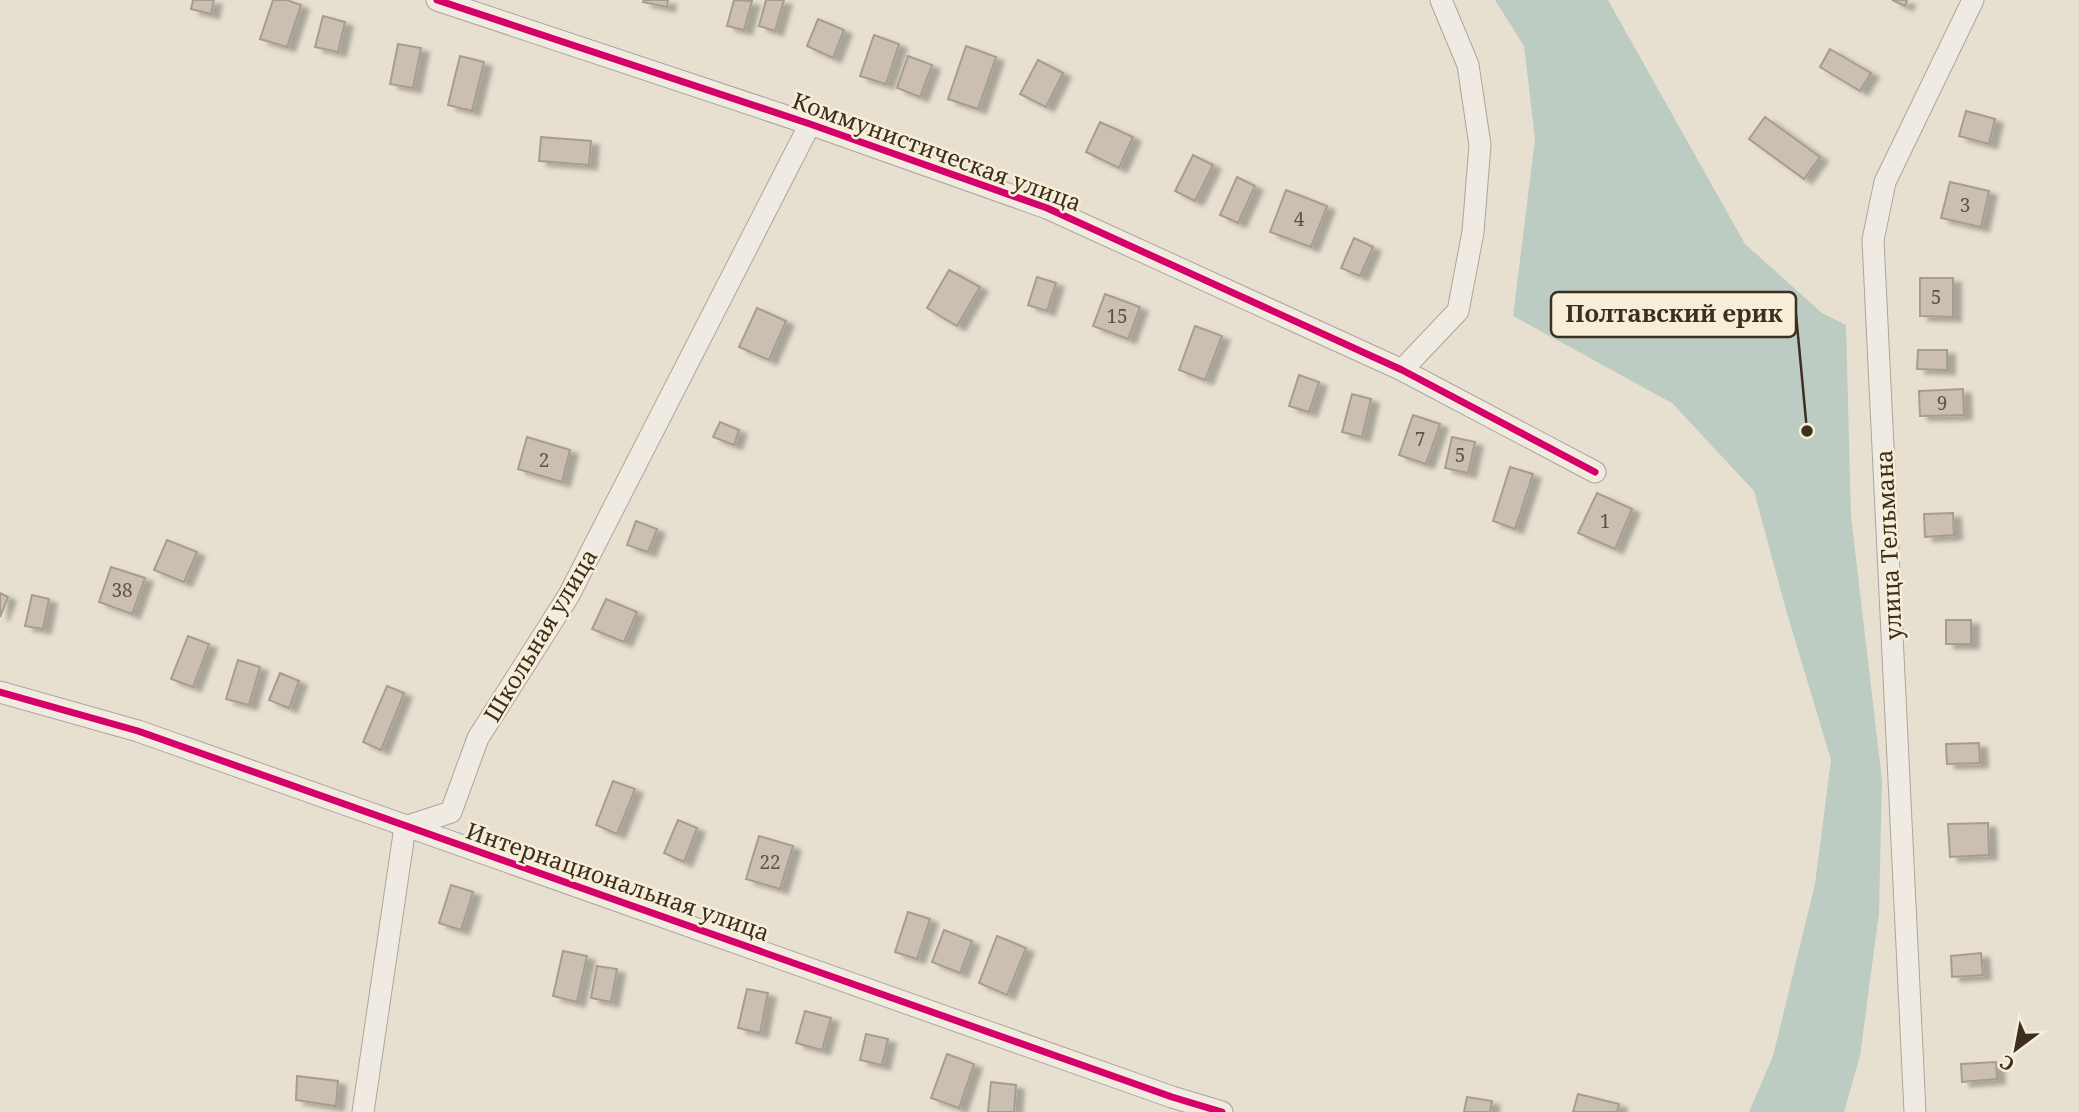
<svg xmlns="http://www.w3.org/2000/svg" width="2079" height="1112" font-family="'Noto Serif',serif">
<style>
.water{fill:#bcccc2}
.building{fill:#cbbfb2;stroke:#a89c90;stroke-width:2;filter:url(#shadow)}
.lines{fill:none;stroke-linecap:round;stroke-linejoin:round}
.street-casing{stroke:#ada599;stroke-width:23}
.street{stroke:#efebe3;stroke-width:21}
.cycleway-casing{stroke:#f7eed8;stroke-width:11}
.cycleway{stroke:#d6006c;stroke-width:7}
.labels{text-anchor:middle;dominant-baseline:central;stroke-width:5;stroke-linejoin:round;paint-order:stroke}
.number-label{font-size:19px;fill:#605244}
.street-label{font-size:23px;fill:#3d2e20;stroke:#f7eed8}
.leader{fill:none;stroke:#3d2e20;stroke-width:2.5}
.callout-dot{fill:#3d2e20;stroke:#f7eed8;stroke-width:2.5}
.callout{fill:#f7eed8;stroke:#3d2e20;stroke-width:2.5}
.callout-label{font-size:24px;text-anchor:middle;font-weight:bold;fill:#3d2e20}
</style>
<defs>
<filter id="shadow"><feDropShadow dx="8" dy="4.5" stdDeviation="2" flood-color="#0004"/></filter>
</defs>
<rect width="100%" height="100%" fill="#e7e0d1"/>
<polygon class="water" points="1495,0 1608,0 1745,244 1822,313 1846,325 1851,516 1882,780 1879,913 1860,1056 1844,1112 1749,1112 1773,1056 1815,884 1831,760 1786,610 1754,491 1672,403 1513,316 1535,139 1524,46"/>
<g class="building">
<polygon points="193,0 214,0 211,14 191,9"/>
<polygon points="273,0 287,0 301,5 287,47 260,39"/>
<polygon points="644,0 668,0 667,7 643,2"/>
<polygon points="734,0 752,1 744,30 727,26"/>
<polygon points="766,0 784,0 775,31 759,26"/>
<polygon points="1892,0 1907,0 1905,6"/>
<polygon points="323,16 345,22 338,52 315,47"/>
<polygon points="818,19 844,30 833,58 807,46"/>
<polygon points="874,35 899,44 886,84 860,76"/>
<polygon points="398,44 421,48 413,88 390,84"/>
<polygon points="966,46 996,57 978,109 948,99"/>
<polygon points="1830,49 1871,73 1860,91 1820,67"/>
<polygon points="460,56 484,62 472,111 448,105"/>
<polygon points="908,56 932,65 920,97 897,88"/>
<polygon points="1038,60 1063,73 1046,107 1020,94"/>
<polygon points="1966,111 1995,119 1989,144 1959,136"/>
<polygon points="1765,117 1820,157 1804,179 1749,139"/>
<polygon points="1100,122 1133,137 1119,168 1086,152"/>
<polygon points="541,137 591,141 589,165 539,161"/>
<polygon points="1193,155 1213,165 1195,201 1175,191"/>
<polygon points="1237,177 1255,186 1238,223 1220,215"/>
<polygon points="1950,182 1989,191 1981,227 1941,218"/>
<polygon points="1286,190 1327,206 1311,247 1270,232"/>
<polygon points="1354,238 1373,247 1360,276 1341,268"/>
<polygon points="949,270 980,287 957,326 927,308"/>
<polygon points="1037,277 1056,283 1047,311 1028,305"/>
<polygon points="1920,278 1953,278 1953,317 1920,316"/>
<polygon points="1105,294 1140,307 1128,339 1093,326"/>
<polygon points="757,308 786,321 769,360 739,347"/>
<polygon points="1195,326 1222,336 1205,380 1179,370"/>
<polygon points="1918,350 1947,350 1947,370 1917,369"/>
<polygon points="1299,375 1319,382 1309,412 1289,406"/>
<polygon points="1963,389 1964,415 1920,416 1919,391"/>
<polygon points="1352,394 1371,399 1362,437 1342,432"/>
<polygon points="1413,415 1440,424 1426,464 1399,455"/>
<polygon points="720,422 739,430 734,445 713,437"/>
<polygon points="527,437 570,450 562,482 518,469"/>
<polygon points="1452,437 1475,442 1468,473 1445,468"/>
<polygon points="1510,467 1533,474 1515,529 1493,521"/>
<polygon points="1597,493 1632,509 1615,549 1578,533"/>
<polygon points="1953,513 1954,535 1925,537 1924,514"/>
<polygon points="636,521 657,529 648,552 627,545"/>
<polygon points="167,540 197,552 184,582 154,570"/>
<polygon points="111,567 145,578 132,614 99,602"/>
<polygon points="0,593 8,597 0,617"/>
<polygon points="32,595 49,599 43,629 25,626"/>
<polygon points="606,599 637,612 624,642 592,629"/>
<rect x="1946" y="620" width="25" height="24"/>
<polygon points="188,636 209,644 193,687 171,679"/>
<polygon points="238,660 260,667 249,705 226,699"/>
<polygon points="280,673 299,681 289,708 269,700"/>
<polygon points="387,686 404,693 381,750 363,742"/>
<polygon points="1979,743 1980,763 1947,764 1946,744"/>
<polygon points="613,781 635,789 617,834 596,825"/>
<polygon points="678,820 697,828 684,862 664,853"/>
<polygon points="1988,823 1989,855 1950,857 1948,824"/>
<polygon points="759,836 793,846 780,889 746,879"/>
<polygon points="451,885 473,892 461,930 439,923"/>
<polygon points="908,912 930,919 917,959 895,952"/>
<polygon points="944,930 972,941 960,973 932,962"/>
<polygon points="997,936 1026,948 1007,995 979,983"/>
<polygon points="563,951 587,956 577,1002 553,996"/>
<polygon points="1981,953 1983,975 1952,977 1951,956"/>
<polygon points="597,966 617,969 611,1002 591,998"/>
<polygon points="747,989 768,993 760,1033 738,1028"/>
<polygon points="805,1011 831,1018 822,1050 796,1043"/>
<polygon points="866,1034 888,1039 882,1065 860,1060"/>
<polygon points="947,1054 974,1064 959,1108 931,1098"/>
<polygon points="1996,1062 1997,1079 1962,1082 1961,1064"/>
<polygon points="297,1076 338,1081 336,1106 296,1100"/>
<polygon points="991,1082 1016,1085 1014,1112 988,1112"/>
<polygon points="1578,1094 1619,1104 1617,1112 1573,1112"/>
<polygon points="1467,1097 1492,1101 1490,1112 1464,1112"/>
</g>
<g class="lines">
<defs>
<g id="street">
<polyline points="437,0 810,124 1047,208 1402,370 1595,472"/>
<polyline points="1402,370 1458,311 1473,232 1480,145 1468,65 1441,0"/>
<polyline points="0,692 138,731 1172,1097 1222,1112"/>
<polyline points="363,1112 405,827 451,812 478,738 569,595 810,124"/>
<polyline points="1915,1112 1873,240 1885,182 1973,0"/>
</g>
</defs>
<use href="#street" class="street-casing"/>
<use href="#street" class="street"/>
<defs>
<g id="cycleway">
<polyline points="437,0 810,124 1047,208 1402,370 1595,472"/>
<polyline points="0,692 138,731 1172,1097 1222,1112"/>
</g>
</defs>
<use href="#cycleway" class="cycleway-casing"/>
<use href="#cycleway" class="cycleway"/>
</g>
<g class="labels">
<g class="number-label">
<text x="1965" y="205">3</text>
<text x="1299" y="219">4</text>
<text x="1936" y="297">5</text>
<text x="1117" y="316">15</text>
<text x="1942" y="403">9</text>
<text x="1420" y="439">7</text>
<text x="1460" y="455">5</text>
<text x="544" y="460">2</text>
<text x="1605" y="521">1</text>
<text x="122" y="590">38</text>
<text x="770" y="862">22</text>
</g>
<g class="street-label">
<text transform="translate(937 151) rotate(20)">Коммунистическая улица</text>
<text transform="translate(1888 545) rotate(-93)">улица Тельмана</text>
<text transform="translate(540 635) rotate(-59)">Школьная улица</text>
<text transform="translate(618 881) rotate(19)">Интернациональная улица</text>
</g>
</g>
<path class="leader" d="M1807 431L1796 314"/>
<circle class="callout-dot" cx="1807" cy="431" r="7"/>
<rect class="callout" x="1551" y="292" width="245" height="45" rx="7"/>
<g class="callout-label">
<text x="1674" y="322">Полтавский ерик</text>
</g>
<g transform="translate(2016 1049) rotate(212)" stroke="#f7eed8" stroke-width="5" paint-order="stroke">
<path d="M0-5L12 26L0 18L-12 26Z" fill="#3d2e20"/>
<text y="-10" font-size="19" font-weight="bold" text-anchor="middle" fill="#3d2e20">С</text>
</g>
</svg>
